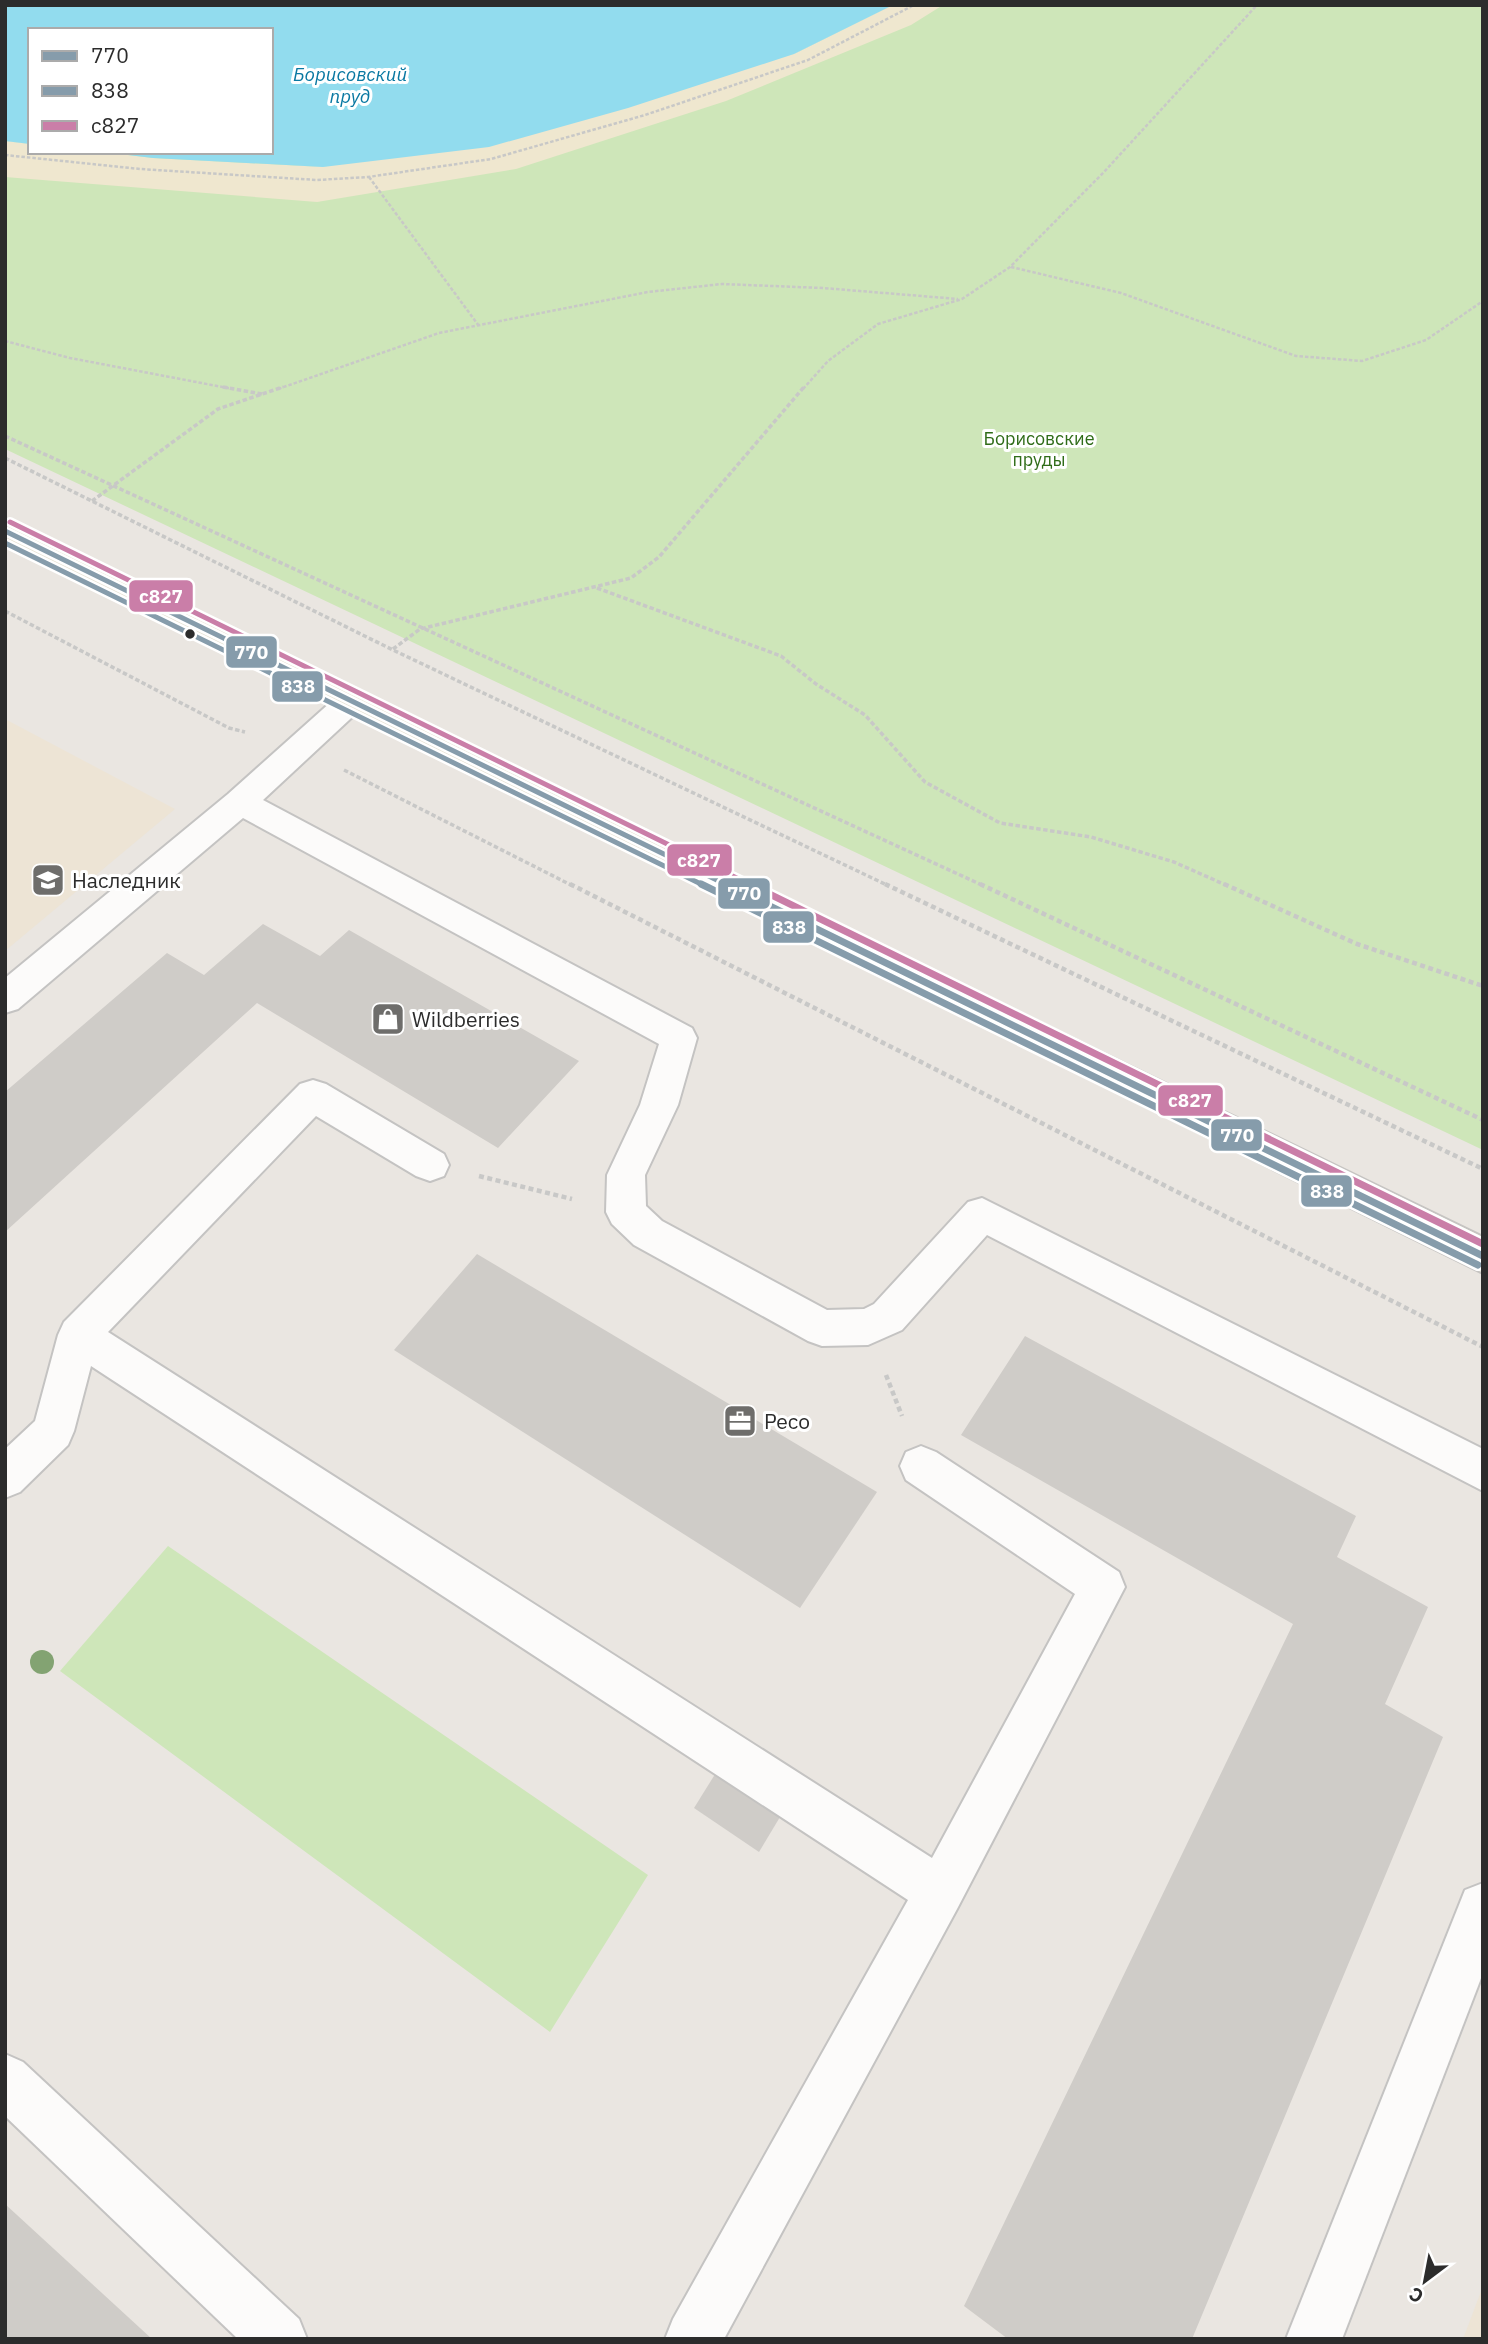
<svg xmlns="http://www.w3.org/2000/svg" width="1488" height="2344" font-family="'IBM Plex Sans',sans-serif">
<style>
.education{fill:#ede4d5}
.green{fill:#cee6b9}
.sand{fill:#efe7cf}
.water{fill:#92dcee}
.building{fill:#cfccc8}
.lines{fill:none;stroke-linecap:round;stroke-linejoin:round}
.minor-casing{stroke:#c4c3c2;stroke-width:4}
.major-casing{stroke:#c6c4c2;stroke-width:4}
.path-far2{stroke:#c8c8c7;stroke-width:2.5;stroke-dasharray:3.5 2;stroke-linecap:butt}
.path-far1{stroke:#c8c8c7;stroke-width:3.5;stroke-dasharray:4.5 2.5;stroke-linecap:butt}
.path{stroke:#c8c8c7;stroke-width:4.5;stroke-dasharray:5 3.5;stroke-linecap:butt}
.minor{fill:#fcfbfa;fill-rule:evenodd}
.major{fill:#e7e2d3;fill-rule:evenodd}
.bus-1-far1-casing{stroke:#fff;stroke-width:10}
.bus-1-casing{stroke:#fff;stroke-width:12}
.bus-2-far1-casing{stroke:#fff;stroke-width:10}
.bus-2-casing{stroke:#fff;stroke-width:12}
.bus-3-far1-casing{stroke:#fff;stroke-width:10}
.bus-3-casing{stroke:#fff;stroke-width:12}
.bus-1-far1{stroke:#869cab;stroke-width:5}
.bus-1{stroke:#869cab;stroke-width:7}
.bus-2-far1{stroke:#869cab;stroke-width:5}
.bus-2{stroke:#869cab;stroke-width:7}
.bus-3-far1{stroke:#ca7ea8;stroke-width:5}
.bus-3{stroke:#ca7ea8;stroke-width:7}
.tree{fill:#83a372}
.bus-dot{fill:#2c2c2c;stroke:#fff;stroke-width:2.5}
.labels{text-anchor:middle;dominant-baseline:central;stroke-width:6;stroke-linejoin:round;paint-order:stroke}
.far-park-label{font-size:18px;fill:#2f6c18;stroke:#fff}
.far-water-label{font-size:19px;font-style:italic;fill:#0978a2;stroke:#fff}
.poi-label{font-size:21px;fill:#2c2c2c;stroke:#fff;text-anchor:start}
.line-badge{stroke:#fff;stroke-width:2.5}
.badge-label{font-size:19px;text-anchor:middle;font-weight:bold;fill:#fff}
</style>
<rect width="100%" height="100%" fill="#eae6e1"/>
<g class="education">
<polygon points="5,719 175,809 5,951"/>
<polygon points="1483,2286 1483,2339 1463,2339"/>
</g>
<g class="green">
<polygon points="893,5 1483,5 1483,1150 5,449 5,141 30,144 30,152 103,152 323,167 794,54"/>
<polygon points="168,1546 648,1875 550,2032 60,1671"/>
</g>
<polygon class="sand" points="893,5 943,5 911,25 726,101 516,169 317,202 5,177 5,141 30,144 30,152 103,152 153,158 323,167 794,54"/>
<polygon class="water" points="5,5 893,5 794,54 628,108 489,147 323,167 153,158 103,152 271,152 271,30 30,30 30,144 5,141"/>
<g class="building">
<polygon points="263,924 320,956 349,930 579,1061 498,1148 257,1003 5,1232 5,1092 167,953 204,975"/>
<polygon points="477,1254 877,1492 800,1608 394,1350"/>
<polygon points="1025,1336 1356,1516 1337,1557 1428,1607 1385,1704 1443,1737 1192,2339 1008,2339 964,2306 1293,1624 961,1435"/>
<polygon points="722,1763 786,1807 759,1852 694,1808"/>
<polygon points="5,2204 152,2339 5,2339"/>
</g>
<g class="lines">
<defs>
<g id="minor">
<polygon points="352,689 363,693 368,700 363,707 263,800 692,1028 697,1038 678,1105 645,1175 646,1206 662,1221 827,1310 864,1309 874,1304 968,1202 982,1198 1483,1449 1483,1491 987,1235 902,1330 868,1345 822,1346 808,1341 634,1245 612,1224 606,1212 607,1175 640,1105 659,1044 243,818 18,1009 5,1013 5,978 228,794 341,693"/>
<polygon points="313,1080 326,1084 444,1154 449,1165 444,1176 430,1181 416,1176 316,1116 108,1332 932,1858 1075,1594 906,1480 900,1466 906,1452 921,1446 936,1452 1119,1572 1125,1587 957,1909 724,2339 665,2339 673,2319 908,1900 91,1366 74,1431 68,1445 20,1492 5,1498 5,1449 35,1421 58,1335 64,1322 300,1084"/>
<polygon points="1483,1883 1483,1973 1342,2339 1286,2339 1465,1890"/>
<polygon points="5,2054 23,2062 299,2319 307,2339 238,2339 5,2116"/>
</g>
<polygon id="major" points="5,522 1483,1237 1483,1273 5,542"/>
</defs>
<use href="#minor" class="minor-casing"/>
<use href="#major" class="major-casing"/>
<g class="path-far2">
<polyline points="5,155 140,169 317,180 368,177 491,159 645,115 808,60 914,5"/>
<polyline points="369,177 479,326"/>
<polyline points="1011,267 1121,293 1296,356 1362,361 1426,340 1483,301"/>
<polyline points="5,341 70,358 233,389"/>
<polyline points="278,389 439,333 648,292 722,284 823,288 958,299"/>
<polyline points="803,389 828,361 878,324 962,299 1010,267 1104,172 1257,5"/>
</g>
<g class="path-far1">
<polyline points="223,387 262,394"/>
<polyline points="5,436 984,886"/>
<polyline points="5,458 393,650 889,886"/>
<polyline points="92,501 218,409 283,387"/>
<polyline points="597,588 781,656 816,684 865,715 925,782 1000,823 1091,837 1174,862 1228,886"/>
<polyline points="5,611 229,728 245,732"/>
<polyline points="393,649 420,629 631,578 659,557 804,387"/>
<polyline points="344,770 573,886"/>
</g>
<g class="path">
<polyline points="570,884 1483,1347"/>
<polyline points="885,884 1483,1169"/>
<polyline points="980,884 1483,1120"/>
<polyline points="1224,884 1357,944 1483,986"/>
<polyline points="479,1176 572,1199"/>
<polyline points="886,1375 902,1416"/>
</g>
<use href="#minor" class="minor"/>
<use href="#major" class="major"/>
<defs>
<polyline id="bus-1-far1" points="5,531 729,886"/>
<polyline id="bus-1" points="725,884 1483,1256"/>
<polyline id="bus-2-far1" points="5,543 705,886"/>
<polyline id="bus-2" points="701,884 1478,1265"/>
<polyline id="bus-3-far1" points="10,522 753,886"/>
<polyline id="bus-3" points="749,884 1483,1244"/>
</defs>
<use href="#bus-1-far1" class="bus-1-far1-casing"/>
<use href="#bus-1" class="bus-1-casing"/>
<use href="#bus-2-far1" class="bus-2-far1-casing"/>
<use href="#bus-2" class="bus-2-casing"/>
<use href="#bus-3-far1" class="bus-3-far1-casing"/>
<use href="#bus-3" class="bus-3-casing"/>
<use href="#bus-1-far1" class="bus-1-far1"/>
<use href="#bus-1" class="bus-1"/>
<use href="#bus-2-far1" class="bus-2-far1"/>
<use href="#bus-2" class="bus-2"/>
<use href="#bus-3-far1" class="bus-3-far1"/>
<use href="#bus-3" class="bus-3"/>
</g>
<circle class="tree" cx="42" cy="1662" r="12"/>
<defs>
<symbol id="school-square" viewBox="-11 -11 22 22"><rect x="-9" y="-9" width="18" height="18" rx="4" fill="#6e6d6b" stroke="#fff"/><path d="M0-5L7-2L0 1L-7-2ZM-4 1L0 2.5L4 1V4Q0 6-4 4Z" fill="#fff"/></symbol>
<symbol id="shop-square" viewBox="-11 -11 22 22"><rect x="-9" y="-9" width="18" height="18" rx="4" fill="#6e6d6b" stroke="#fff"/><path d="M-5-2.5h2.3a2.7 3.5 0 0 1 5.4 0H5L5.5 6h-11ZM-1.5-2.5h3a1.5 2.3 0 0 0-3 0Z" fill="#fff"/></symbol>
<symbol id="office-square" viewBox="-11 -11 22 22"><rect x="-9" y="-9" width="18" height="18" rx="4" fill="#6e6d6b" stroke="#fff"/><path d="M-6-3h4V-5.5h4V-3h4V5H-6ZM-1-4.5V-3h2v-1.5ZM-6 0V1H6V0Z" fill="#fff"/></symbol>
</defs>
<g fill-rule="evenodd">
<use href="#school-square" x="29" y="861" width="38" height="38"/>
<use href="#shop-square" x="369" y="1000" width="38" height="38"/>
<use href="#office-square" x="721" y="1402" width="38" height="38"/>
</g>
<circle class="bus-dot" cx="190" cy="634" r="6"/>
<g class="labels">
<g class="far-park-label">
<text x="1039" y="438">Борисовские<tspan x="1039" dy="21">пруды</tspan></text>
</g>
<g class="far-water-label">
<text x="350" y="74">Борисовский<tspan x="350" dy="22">пруд</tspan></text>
</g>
<g class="poi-label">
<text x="72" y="880">Наследник</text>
<text x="412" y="1019">Wildberries</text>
<text x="764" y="1421">Ресо</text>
</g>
</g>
<g class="line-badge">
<rect x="128" y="579" width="66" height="34" rx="7" fill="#ca7ea8"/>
<rect x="225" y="635" width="53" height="34" rx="7" fill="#869cab"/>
<rect x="271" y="670" width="53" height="33" rx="7" fill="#869cab"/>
<rect x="666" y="843" width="67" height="34" rx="7" fill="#ca7ea8"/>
<rect x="717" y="877" width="54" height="33" rx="7" fill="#869cab"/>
<rect x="762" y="910" width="53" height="34" rx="7" fill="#869cab"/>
<rect x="1157" y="1084" width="67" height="33" rx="7" fill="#ca7ea8"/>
<rect x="1210" y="1118" width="53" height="34" rx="7" fill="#869cab"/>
<rect x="1300" y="1174" width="53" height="34" rx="7" fill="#869cab"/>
</g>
<g class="badge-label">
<text x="161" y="603">с827</text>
<text x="251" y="659">770</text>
<text x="298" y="693">838</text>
<text x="699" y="867">с827</text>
<text x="744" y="900">770</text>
<text x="789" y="934">838</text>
<text x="1190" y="1107">с827</text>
<text x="1237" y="1142">770</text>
<text x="1327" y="1198">838</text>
</g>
<rect width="1488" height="2344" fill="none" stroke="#2c2c2c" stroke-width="14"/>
<rect x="28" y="28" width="245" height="126" fill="#ffffff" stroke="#ababab" stroke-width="2"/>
<rect x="42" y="51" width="35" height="10" fill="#869cab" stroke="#ababab" stroke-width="2"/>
<text x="91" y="63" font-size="21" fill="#2c2c2c">770</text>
<rect x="42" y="86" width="35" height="10" fill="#869cab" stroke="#ababab" stroke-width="2"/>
<text x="91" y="98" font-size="21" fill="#2c2c2c">838</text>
<rect x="42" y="121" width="35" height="10" fill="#ca7ea8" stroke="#ababab" stroke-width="2"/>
<text x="91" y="133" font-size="21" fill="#2c2c2c">с827</text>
<g transform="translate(1425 2281) rotate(212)" stroke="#ffffff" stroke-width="5" paint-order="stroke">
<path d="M0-5L12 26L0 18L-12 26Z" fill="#2c2c2c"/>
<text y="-10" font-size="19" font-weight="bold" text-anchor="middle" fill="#2c2c2c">С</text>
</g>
</svg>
